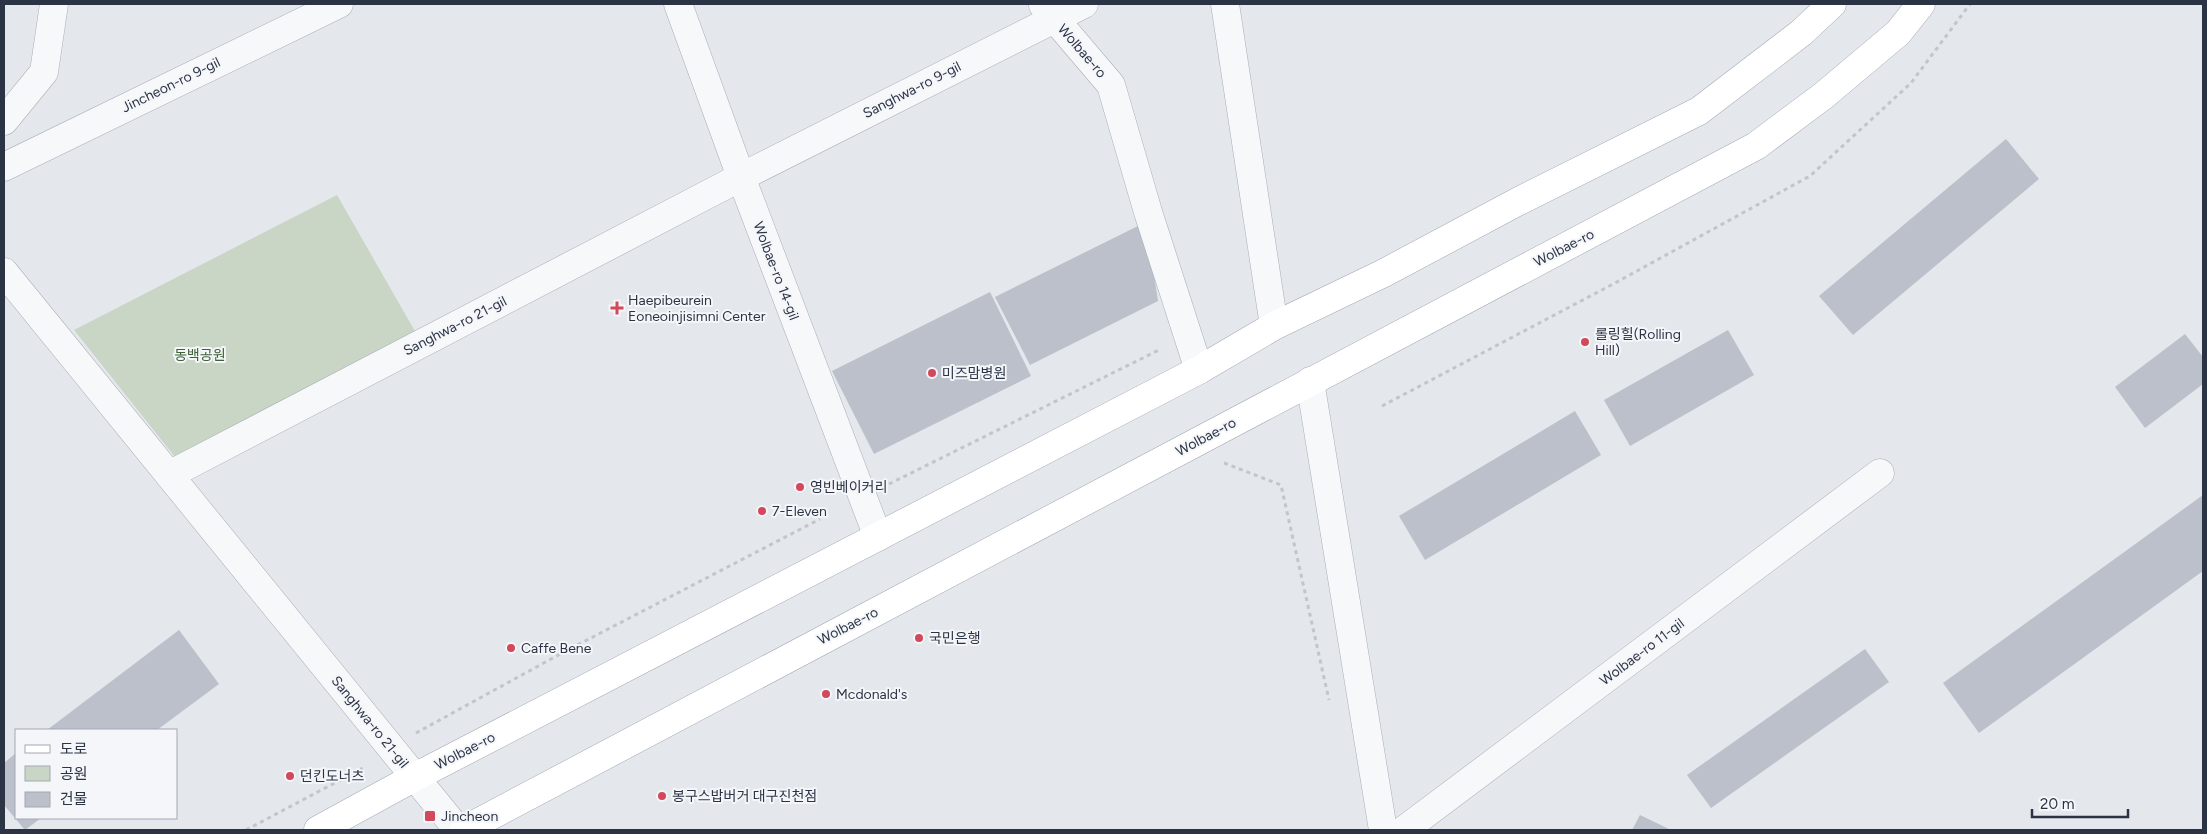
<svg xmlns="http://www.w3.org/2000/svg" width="2207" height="834" font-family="Figtree,'Noto Sans KR',sans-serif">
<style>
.green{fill:#c9d6c5}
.building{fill:#bbc0ca}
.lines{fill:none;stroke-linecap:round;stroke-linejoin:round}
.street-casing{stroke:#a9aeb7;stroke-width:29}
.primary-casing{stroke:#a3abb8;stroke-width:29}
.path{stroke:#c2c5cb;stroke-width:3;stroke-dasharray:4 4;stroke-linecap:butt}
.street{stroke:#f7f8fa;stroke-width:28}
.primary{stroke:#fff;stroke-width:28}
.poi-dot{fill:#d1495b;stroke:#f4f6f9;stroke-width:2}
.labels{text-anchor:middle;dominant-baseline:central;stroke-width:4;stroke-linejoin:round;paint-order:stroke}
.street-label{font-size:14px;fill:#2b3445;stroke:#f4f6f9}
.poi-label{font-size:14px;fill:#2b3445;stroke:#f4f6f9;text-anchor:start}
.park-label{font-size:14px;fill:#3f6138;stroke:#f4f6f9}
</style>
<rect width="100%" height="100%" fill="#e4e7ec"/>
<polygon class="green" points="337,195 416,333 175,457 74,330"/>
<g class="building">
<polygon points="2006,139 2039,179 1853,335 1819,296"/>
<polygon points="1146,222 1158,301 1030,365 995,297"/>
<polygon points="990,292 1031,376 874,454 832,371"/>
<polygon points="1728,330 1754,375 1630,446 1604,400"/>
<polygon points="2185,334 2203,357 2203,384 2145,428 2115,387"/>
<polygon points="1575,411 1601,455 1425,560 1399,516"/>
<polygon points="2203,495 2203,571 1979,733 1943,683"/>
<polygon points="179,630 219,684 157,730 47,730"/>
<polygon points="1865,649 1889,682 1711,808 1687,775"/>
<polygon points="16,753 16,818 41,818 25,830 4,805 4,763"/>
<polygon points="1640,815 1671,830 1632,830"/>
</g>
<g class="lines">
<defs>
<g id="street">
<polyline points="678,4 741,177 878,537"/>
<polyline points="1225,4 1274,326"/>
<polyline points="1043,5 1111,85 1148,212 1199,370"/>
<polyline points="4,121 44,72 54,4"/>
<polyline points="4,167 339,4"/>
<polyline points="4,272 458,830"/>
<polyline points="1310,381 1383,830"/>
<polyline points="169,475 741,177 1084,4"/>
<polyline points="1404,830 1880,473"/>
</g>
<g id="primary">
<polyline points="318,830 415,777 1199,370 1274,326 1384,273 1517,202 1699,111 1801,33 1832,4"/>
<polyline points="464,830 1756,146 1823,96 1898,33 1921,4"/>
</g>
</defs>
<use href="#street" class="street-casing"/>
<use href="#primary" class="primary-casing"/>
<g class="path">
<polyline points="1382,406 1615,283 1810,176 1911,83 1970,4"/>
<polyline points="1224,463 1281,485 1329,700"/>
<polyline points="889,484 1161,349"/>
<polyline points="416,733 562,653 820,519"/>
<polyline points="246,830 363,768"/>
</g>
<use href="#street" class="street"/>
<use href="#primary" class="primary"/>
</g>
<g class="poi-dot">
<path d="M614.5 300.5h5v5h5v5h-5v5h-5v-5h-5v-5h5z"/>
<circle cx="1585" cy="342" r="5"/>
<circle cx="932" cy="373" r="5"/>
<circle cx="800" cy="487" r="5"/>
<circle cx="762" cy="511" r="5"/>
<circle cx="919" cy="638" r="5"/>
<circle cx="511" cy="648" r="5"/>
<circle cx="826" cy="694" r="5"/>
<circle cx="290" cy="776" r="5"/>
<circle cx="662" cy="796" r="5"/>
<rect x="424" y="810" width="12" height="12" rx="2.5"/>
</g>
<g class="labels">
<g class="street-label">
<text transform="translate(1082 51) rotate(49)">Wolbae-ro</text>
<text transform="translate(171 85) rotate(-26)">Jincheon-ro 9-gil</text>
<text transform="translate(912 90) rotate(-27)">Sanghwa-ro 9-gil</text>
<text transform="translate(1564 248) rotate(-27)">Wolbae-ro</text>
<text transform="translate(776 271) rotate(69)">Wolbae-ro 14-gil</text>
<text transform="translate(455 326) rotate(-27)">Sanghwa-ro 21-gil</text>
<text transform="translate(1206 437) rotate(-28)">Wolbae-ro</text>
<text transform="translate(848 626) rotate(-27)">Wolbae-ro</text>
<text transform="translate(1642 652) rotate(-37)">Wolbae-ro 11-gil</text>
<text transform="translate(370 722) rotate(51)">Sanghwa-ro 21-gil</text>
<text transform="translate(465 751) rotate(-27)">Wolbae-ro</text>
</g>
<g class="poi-label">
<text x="628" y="300">Haepibeurein<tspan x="628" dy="16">Eoneoinjisimni Center</tspan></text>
<text x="1595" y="334">롤링힐(Rolling<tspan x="1595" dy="16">Hill)</tspan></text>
<text x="942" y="373">미즈맘병원</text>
<text x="810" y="487">영빈베이커리</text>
<text x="772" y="511">7-Eleven</text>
<text x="929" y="638">국민은행</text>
<text x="521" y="648">Caffe Bene</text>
<text x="836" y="694">Mcdonald's</text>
<text x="300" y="776">던킨도너츠</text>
<text x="672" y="796">봉구스밥버거 대구진천점</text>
<text x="441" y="816">Jincheon</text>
</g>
<g class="park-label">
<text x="200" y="355">동백공원</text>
</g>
</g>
<rect width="2207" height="834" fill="none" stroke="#2b3445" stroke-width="10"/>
<rect x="15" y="729" width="162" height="90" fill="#f4f6f9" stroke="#a4a8b1"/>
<rect x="25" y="745" width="25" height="8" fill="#ffffff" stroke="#a4a8b1"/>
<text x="60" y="754" font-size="15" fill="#2b3445">도로</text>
<rect x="25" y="766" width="25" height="15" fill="#c9d6c5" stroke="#a4a8b1"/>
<text x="60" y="779" font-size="15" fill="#2b3445">공원</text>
<rect x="25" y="792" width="25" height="15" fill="#bbc0ca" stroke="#a4a8b1"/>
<text x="60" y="804" font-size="15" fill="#2b3445">건물</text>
<path d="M2032 809v8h96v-8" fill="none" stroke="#2b3445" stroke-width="2.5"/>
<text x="2040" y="809" font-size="15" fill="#2b3445" stroke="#f4f6f9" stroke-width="4" paint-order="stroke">20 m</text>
</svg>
